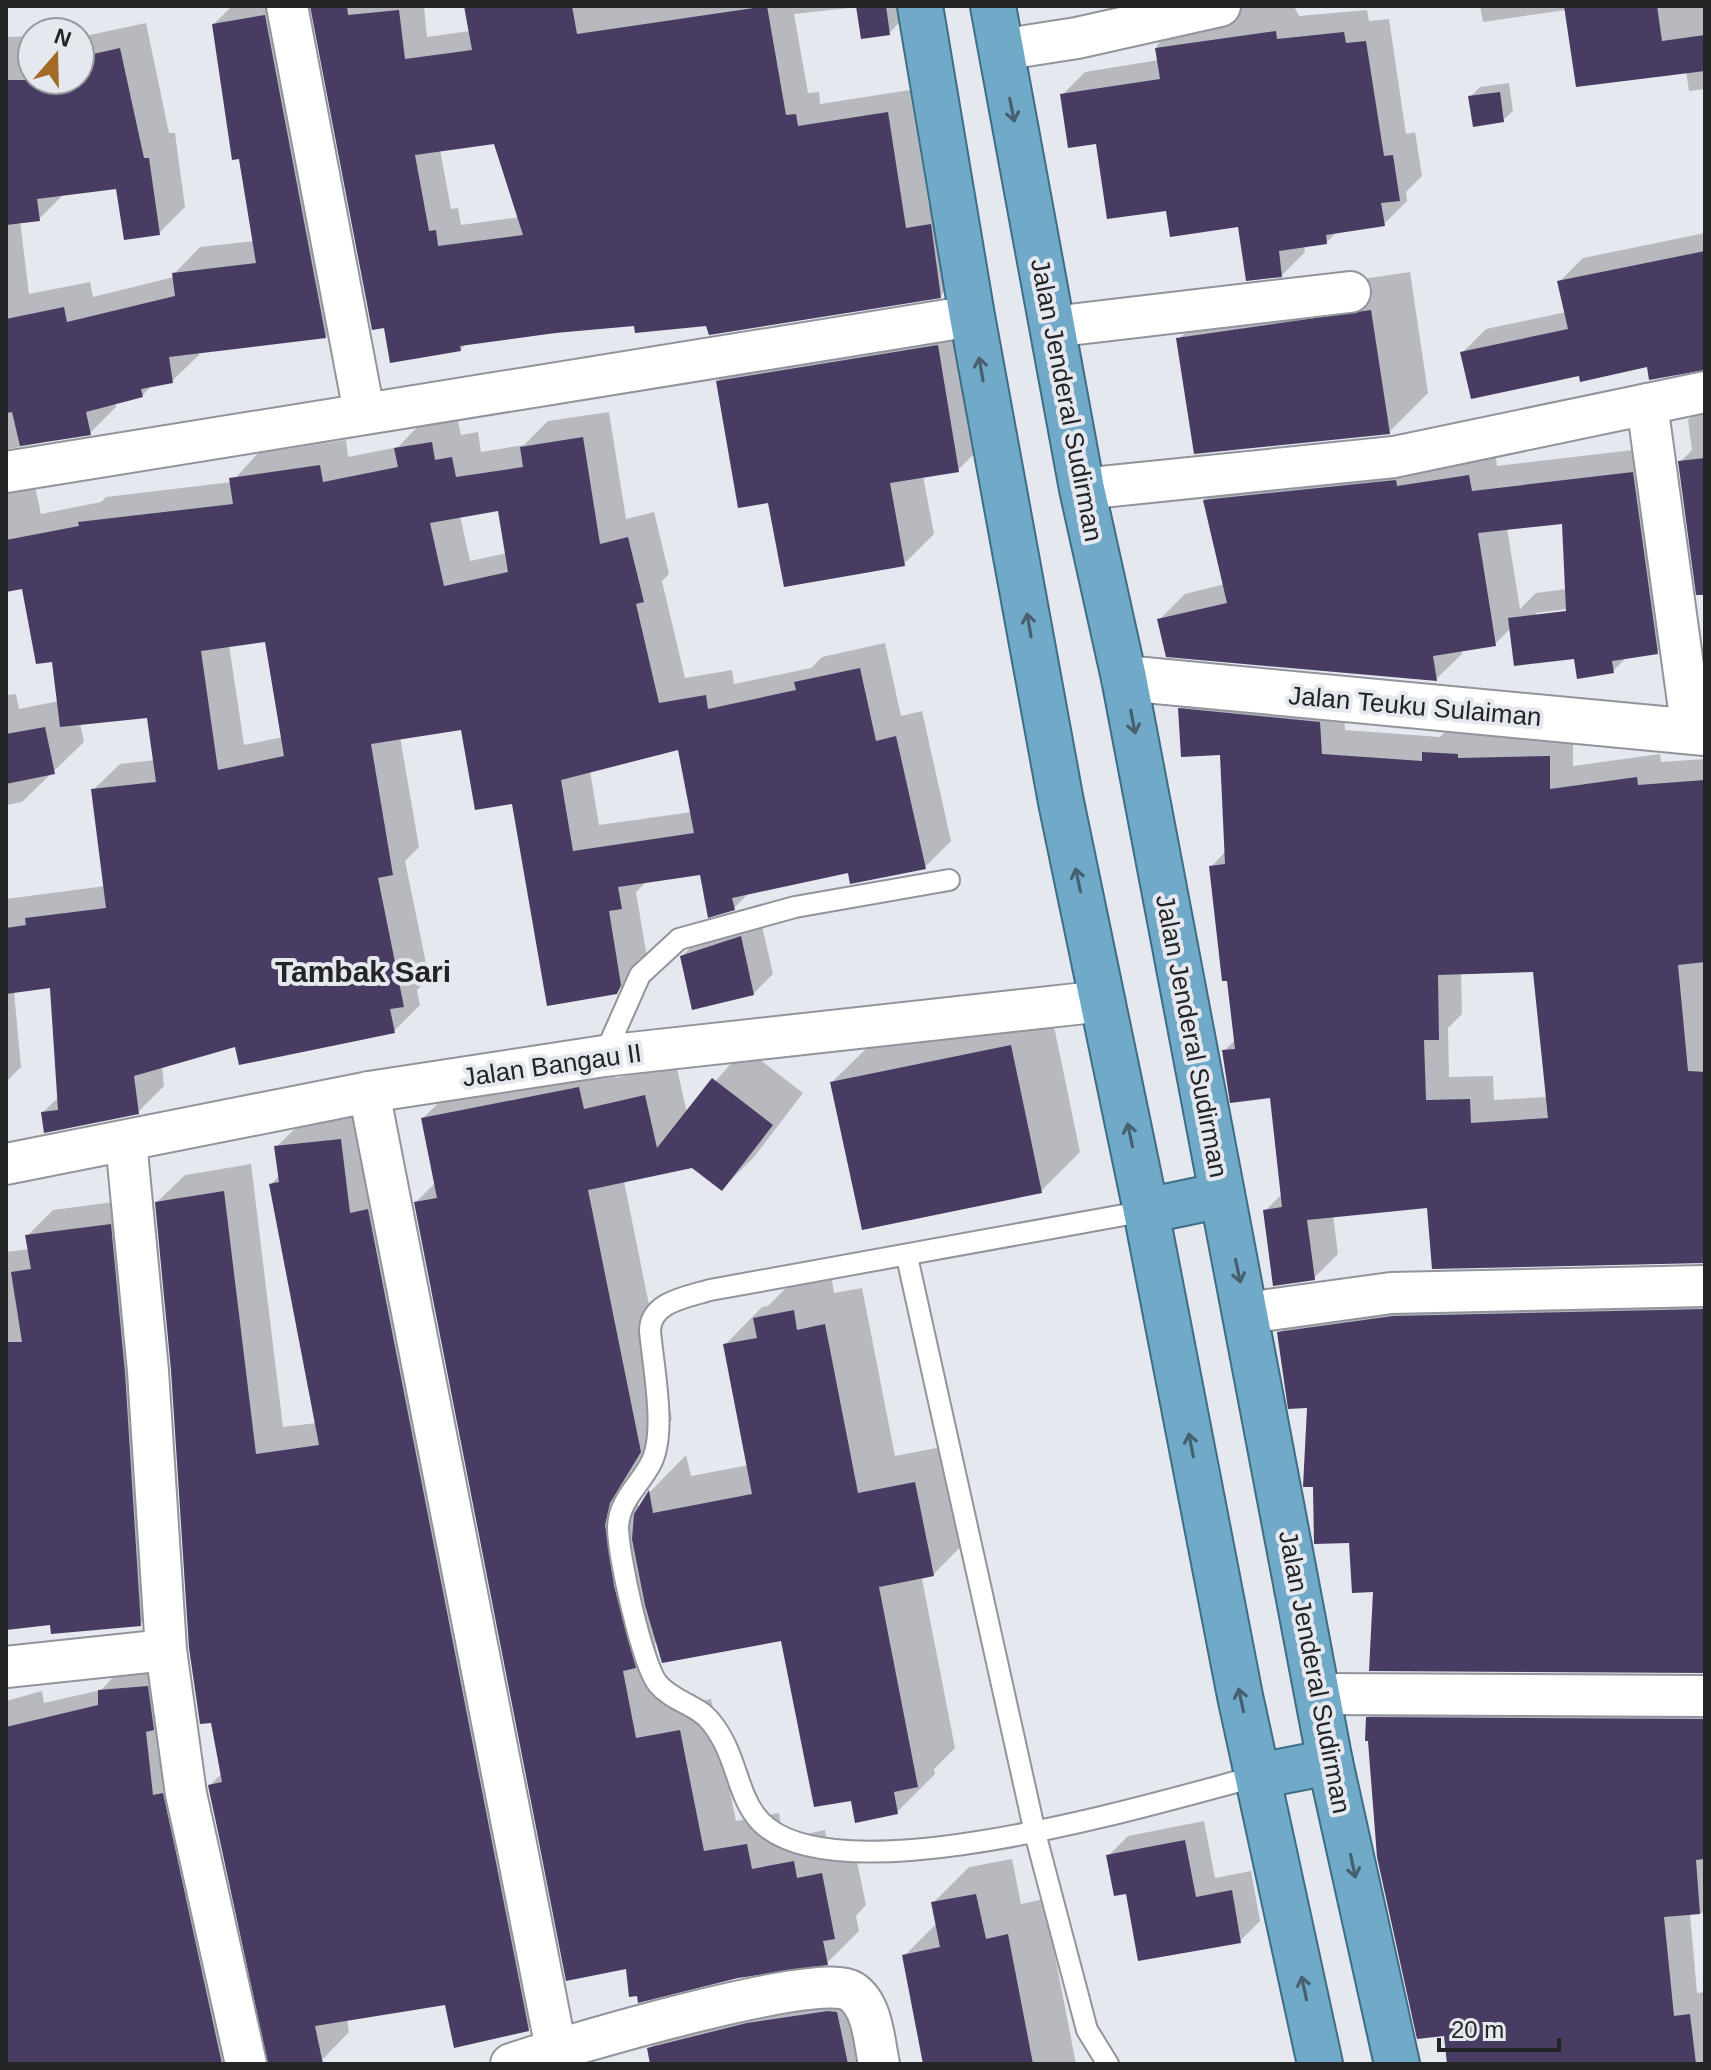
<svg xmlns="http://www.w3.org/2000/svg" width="1711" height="2070" font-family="Helvetica,sans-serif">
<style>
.shadow{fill:#0003;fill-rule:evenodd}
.building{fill:#483c62;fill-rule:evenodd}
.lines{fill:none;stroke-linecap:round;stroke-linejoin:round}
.service-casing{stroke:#91949a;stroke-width:24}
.minor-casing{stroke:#91949a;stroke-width:44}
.tertiary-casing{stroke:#91949a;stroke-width:48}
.trunk-casing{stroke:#3e6d86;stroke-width:48}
.service{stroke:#fff;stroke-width:20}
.minor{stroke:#fff;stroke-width:40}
.tertiary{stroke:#fff;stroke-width:44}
.trunk{stroke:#70aac8;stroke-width:44}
.oneway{stroke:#46606f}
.labels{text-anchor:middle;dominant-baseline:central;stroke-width:8;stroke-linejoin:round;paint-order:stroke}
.street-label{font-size:26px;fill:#232426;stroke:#e5e8ef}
.quarter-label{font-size:30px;font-weight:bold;fill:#232426;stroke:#e5e8ef}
</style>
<rect width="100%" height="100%" fill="#e5e8ef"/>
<g class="shadow">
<path d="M 232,6 L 294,6 L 352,309 L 326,336 L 198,351 L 199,355 L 172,381 L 152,385 L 142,396 L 115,402 L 116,407 L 90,433 L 9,449 L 15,461 L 31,468 L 41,514 L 101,502 L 106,497 L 232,482 L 258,453 L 346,440 L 348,457 L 398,447 L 422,422 L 457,417 L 461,435 L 478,432 L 481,452 L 524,445 L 548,421 L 609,412 L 626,519 L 654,512 L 669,574 L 662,581 L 685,678 L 732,670 L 734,684 L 811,668 L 822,657 L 885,643 L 901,716 L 922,711 L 951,841 L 925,867 L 849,870 L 750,892 L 734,908 L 701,872 L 648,880 L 636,892 L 647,957 L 643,966 L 616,993 L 513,801 L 462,728 L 400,737 L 419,847 L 405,861 L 429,978 L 417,990 L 420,1005 L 394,1031 L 236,1044 L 162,1066 L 164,1086 L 138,1112 L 43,1112 L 59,1097 L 52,986 L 14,991 L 21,1067 L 6,1082 L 6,899 L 105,886 L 93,790 L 120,764 L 155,760 L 149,715 L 80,723 L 84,742 L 22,802 L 6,805 L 6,695 L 16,694 L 19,709 L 59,701 L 54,660 L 24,587 L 6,590 L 6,12 L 8,37 L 32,36 L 32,80 L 80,80 L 80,37 L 146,23 L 169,133 L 175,133 L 185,207 L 159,233 L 118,187 L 64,194 L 39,219 L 20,221 L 29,294 L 90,282 L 93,297 L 174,277 L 174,274 L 200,247 L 254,241 L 214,24 ZM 500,509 L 507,553 L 470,561 L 460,516 ZM 266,640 L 283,737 L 244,745 L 229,645 ZM 680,748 L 692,812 L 599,825 L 590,771 Z"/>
<path d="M 312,6 L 424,6 L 427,37 L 470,31 L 466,6 L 912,6 L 912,10 L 889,33 L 858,7 L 794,14 L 808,93 L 819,92 L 820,104 L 910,90 L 929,206 L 954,203 L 963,273 L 940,296 L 707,324 L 636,324 L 467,343 L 460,350 ZM 495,142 L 520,217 L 461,225 L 458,208 L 451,209 L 440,150 Z"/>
<polygon points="1244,6 1294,6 1299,16 1367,10 1369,21 1389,19 1406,134 1415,132 1422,176 1406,192 1407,201 1384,224 1338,231 1327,242 1304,245 1305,252 1282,275 1240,224 1167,208 1098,142 1062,95 1085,72 1159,60 1157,45 1180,22"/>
<polygon points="1480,6 1705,6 1705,89 1689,91 1686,71 1566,10 1483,22"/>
<polygon points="1509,83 1513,111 1503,120 1470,97 1480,87"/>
<polygon points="1705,233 1705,369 1648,365 1580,373 1462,353 1486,329 1566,312 1559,282 1583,258"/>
<polygon points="1410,272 1428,393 1389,432 1179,339 1218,300"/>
<polygon points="968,316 988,440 958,470 923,476 934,534 904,564 770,500 718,381 748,351"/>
<polygon points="1705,404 1705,593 1680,462 1692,450 1688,420"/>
<path d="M 1659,447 L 1683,626 L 1657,652 L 1627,657 L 1613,671 L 1511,628 L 1495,644 L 1461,649 L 1462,654 L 1436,679 L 1159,620 L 1185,594 L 1225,584 L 1205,500 L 1231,475 L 1495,450 L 1497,466 ZM 1564,522 L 1567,589 L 1536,593 L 1520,609 L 1507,528 ZM 1575,608 L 1576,612 L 1536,617 L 1536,613 Z"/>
<path d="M 1204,685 L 1343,698 L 1345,730 L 1440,737 L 1448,729 L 1481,731 L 1481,735 L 1573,733 L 1573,766 L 1660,754 L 1661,762 L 1705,759 L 1705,1261 L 1429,1206 L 1333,1215 L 1338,1254 L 1314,1278 L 1266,1210 L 1283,1193 L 1272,1096 L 1224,1051 L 1236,1039 L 1211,867 L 1226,851 L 1222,753 L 1180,709 ZM 1535,970 L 1547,1097 L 1494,1100 L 1493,1076 L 1449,1077 L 1448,1028 L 1462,1014 L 1461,972 Z"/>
<polygon points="760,917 773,974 753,994 682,956 702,936"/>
<polygon points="1050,1007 1080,1152 1041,1191 832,1082 872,1043"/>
<polygon points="745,1048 803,1093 754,1157 722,1189 693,1166 624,1181 672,1419 641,1469 636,1492 639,1510 650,1492 686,1455 691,1476 749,1465 725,1345 762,1307 768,1306 793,1281 831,1274 834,1293 862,1288 895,1456 952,1445 970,1537 933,1575 922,1579 955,1748 934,1769 935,1774 897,1812 852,1799 783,1638 655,1643 668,1708 711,1699 736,1821 779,1813 783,1839 825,1830 828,1847 853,1842 866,1905 856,1916 859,1931 827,1963 627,1967 416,1202 436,1182 423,1118 455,1087 611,1056 615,1078 676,1064 687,1113"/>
<polygon points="368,1112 556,2001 528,2029 446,2003 347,2019 349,2032 322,2060 270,2064 210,1785 222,1773 173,1369 157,1202 185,1175 251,1164 283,1427 316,1423 271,1184 280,1175 276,1147 304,1120"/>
<polygon points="136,1199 166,1598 140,1624 52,1622 6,1628 6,1252 30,1249 27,1236 53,1210"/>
<polygon points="1705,1287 1705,1671 1375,1590 1351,1541 1309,1406 1279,1333 1303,1309"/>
<polygon points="168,1667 252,2064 6,2064 6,1701 42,1691 44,1703 101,1690 120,1670"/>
<polygon points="1392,1694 1705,1696 1705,1913 1690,1914 1697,1993 1705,1992 1705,2061 1702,2064 1449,2064 1446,2034 1368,1718"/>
<polygon points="1204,1821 1215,1878 1251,1871 1260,1921 1240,1941 1128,1891 1108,1856 1128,1836"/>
<polygon points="1012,1859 1021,1904 1044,1899 1076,2064 926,2064 905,1955 937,1923 933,1903 969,1867"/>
<polygon points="858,1991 874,2064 652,2064 649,2049 671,2027"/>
</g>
<g class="building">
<path d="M 310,6 L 347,6 L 348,15 L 399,10 L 405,59 L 472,50 L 464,6 L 572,6 L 577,34 L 767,6 L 786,115 L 796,114 L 798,126 L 888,112 L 906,228 L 931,224 L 941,298 L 709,335 L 706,326 L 635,333 L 634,326 L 555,333 L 460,346 L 461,351 L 390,363 L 384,328 L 372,330 ZM 494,144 L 523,235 L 438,246 L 436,230 L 429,231 L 415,155 Z"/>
<polygon points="856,6 886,6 890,35 861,39"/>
<polygon points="1564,6 1657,6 1662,41 1705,35 1705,71 1576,87"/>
<polygon points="265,15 326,338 169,357 173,383 141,389 143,397 86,412 91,435 20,446 12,412 6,413 6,319 64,307 67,322 175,296 172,273 256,263 239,159 232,160 212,24"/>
<polygon points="1276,31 1277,39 1344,32 1346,43 1366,41 1384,156 1393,155 1400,201 1381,203 1385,226 1326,235 1327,244 1279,251 1282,277 1246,281 1238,227 1170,237 1166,211 1107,219 1096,144 1068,148 1060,94 1160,79 1155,48"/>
<polygon points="120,48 144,158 149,158 160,235 124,240 116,189 37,199 40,221 6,225 6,80 80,80 80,57"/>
<polygon points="1500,92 1504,122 1473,127 1468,96"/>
<polygon points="1705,251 1705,370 1649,380 1647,367 1580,382 1579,376 1471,399 1460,352 1568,329 1557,281"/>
<polygon points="1371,310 1390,434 1194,454 1176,338"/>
<polygon points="938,345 959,472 890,483 905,566 784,587 768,503 738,508 716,381"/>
<path d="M 583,437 L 600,544 L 628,537 L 644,602 L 636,604 L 659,703 L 706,695 L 708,709 L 796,690 L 794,682 L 860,668 L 876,741 L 896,736 L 926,869 L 850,884 L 848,873 L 732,898 L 735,910 L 708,918 L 700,875 L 618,887 L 622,909 L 609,911 L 621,985 L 617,994 L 547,1006 L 512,804 L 475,810 L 461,730 L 371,744 L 393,875 L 378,878 L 404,1007 L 390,1009 L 395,1033 L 239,1065 L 235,1047 L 134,1076 L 139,1114 L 44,1133 L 41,1112 L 58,1110 L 50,988 L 6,994 L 6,928 L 26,925 L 25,918 L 106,908 L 91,789 L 156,782 L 147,718 L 60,727 L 52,662 L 36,664 L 22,589 L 6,592 L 6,540 L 79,526 L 78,522 L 233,504 L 229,478 L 320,465 L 323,482 L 398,467 L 394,448 L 432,442 L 435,460 L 452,457 L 456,477 L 523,467 L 520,447 ZM 498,511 L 508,572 L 444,586 L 430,523 ZM 265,642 L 284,756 L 218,770 L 201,651 ZM 678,750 L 694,833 L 573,851 L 561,780 Z"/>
<polygon points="1705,458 1705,595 1696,595 1678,461"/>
<polygon points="1633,472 1658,654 1612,661 1614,673 1577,679 1574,659 1514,666 1508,618 1566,611 1562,524 1478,533 1496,646 1433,656 1437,681 1166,657 1157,619 1227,603 1203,500 1396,480 1397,486 1469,475 1472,491"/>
<path d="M 1178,708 L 1320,722 L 1322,754 L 1422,761 L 1422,752 L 1458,754 L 1458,758 L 1550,756 L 1550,789 L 1637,777 L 1638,785 L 1705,780 L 1705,962 L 1678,965 L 1688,1071 L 1705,1072 L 1705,1263 L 1432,1269 L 1427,1208 L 1307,1220 L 1315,1280 L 1273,1286 L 1263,1210 L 1282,1207 L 1270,1098 L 1230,1103 L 1222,1050 L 1235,1049 L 1227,981 L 1222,981 L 1209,866 L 1225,864 L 1220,755 L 1181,757 ZM 1533,972 L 1548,1118 L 1471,1123 L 1470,1099 L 1426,1100 L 1424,1040 L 1439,1040 L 1438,975 Z"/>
<polygon points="45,727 55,774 6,784 6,734"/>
<polygon points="741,936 754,995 692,1010 680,956"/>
<polygon points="1011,1045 1042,1193 862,1230 830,1082"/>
<polygon points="712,1078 773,1125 722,1191 692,1168 588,1190 641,1452 610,1503 605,1525 614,1586 636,1668 623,1671 636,1738 680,1730 704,1851 747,1844 752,1869 794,1861 797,1878 822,1873 835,1939 823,1941 828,1965 738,1978 638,2003 637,1996 629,1997 626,1969 566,1981 414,1202 437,1198 421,1118 579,1087 584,1109 645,1095 657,1148"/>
<polygon points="341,1139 350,1213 368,1209 529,2031 454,2048 445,2005 315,2026 323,2064 268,2064 209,1790 208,1785 222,1782 211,1723 200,1724 189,1648 171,1370 155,1202 224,1191 256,1454 319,1445 269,1184 279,1182 274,1146"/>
<polygon points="111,1224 125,1373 141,1626 51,1634 50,1625 6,1630 6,1342 22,1342 11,1272 31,1269 25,1235"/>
<polygon points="1705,1309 1705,1673 1369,1671 1373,1592 1352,1593 1349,1543 1314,1544 1313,1487 1303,1487 1307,1408 1288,1409 1277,1332 1393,1316"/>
<polygon points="794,1310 797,1330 825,1324 858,1493 915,1482 934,1576 879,1587 918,1787 894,1792 898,1814 855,1823 851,1801 814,1807 781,1641 662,1663 645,1605 632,1539 634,1514 649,1490 653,1513 752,1494 723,1344 757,1338 753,1318"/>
<polygon points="148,1686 154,1730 146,1732 153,1795 163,1793 222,2064 6,2064 6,1727 98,1705 98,1690"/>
<polygon points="1366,1717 1705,1719 1705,1859 1696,1860 1700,1914 1664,1917 1674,2016 1690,2014 1696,2064 1447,2064 1444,2036 1417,2039 1377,1857 1368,1741 1365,1741"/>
<polygon points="1185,1840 1196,1897 1232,1890 1241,1943 1138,1961 1126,1894 1114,1896 1106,1855"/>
<polygon points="976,1894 986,1939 1008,1934 1033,2064 923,2064 902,1955 940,1947 931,1902"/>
<polygon points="828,2011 837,2012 848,2064 650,2064 647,2048 747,2023"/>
</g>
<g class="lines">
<defs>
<g id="service">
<polyline points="604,1056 640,975 679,939 795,907 949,880"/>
<path d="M 1146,1211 L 710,1290 C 687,1297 650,1302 650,1331 C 653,1366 667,1433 651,1463 C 640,1485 619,1500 618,1527 C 618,1554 642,1665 658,1684 C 673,1702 697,1704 711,1722 C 736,1753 736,1789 755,1815 C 820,1907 1164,1800 1258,1776"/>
<polyline points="907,1257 1035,1833 1087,2030 1108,2064"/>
</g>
<g id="minor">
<polyline points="287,6 364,412"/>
<polyline points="1000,50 1077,38 1220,6"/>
<polyline points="1052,327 1350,292"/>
<polyline points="1647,404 1692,731"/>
<polyline points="6,472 972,316"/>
<polyline points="1082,489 1394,457 1705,392"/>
<polyline points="369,1092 556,2049"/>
<polyline points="126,1141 148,1371 166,1650 186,1794 246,2064"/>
<polyline points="6,1164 369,1092 604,1056 1103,1001"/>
<polyline points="1246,1313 1391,1293 1705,1286"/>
<polyline points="6,1667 166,1650"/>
<polyline points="1319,1694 1705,1696"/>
<path d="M 511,2064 C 559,2048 819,1970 851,1991 C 873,2005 874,2041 879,2064"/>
</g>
<polyline id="tertiary" points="1124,678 1705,733"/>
<g id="trunk">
<polyline points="920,6 972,316 1061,802 1146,1211 1240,1696 1320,2064"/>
<polyline points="993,6 1082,489 1124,678 1330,1762 1397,2064"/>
<polyline points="1146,1211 1222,1195"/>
<polyline points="1258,1776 1330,1762"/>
</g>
</defs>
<use href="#service" class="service-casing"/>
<use href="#minor" class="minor-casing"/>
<use href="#tertiary" class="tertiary-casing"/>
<use href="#trunk" class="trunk-casing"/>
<use href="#service" class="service"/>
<use href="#minor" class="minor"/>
<use href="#tertiary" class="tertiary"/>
<use href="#trunk" class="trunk"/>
</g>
<defs><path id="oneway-shaft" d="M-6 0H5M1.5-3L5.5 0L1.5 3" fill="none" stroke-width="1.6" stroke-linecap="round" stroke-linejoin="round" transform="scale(2)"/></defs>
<g class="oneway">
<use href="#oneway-shaft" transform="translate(1012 110) rotate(79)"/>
<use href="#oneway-shaft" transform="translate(981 369) rotate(-100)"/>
<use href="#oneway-shaft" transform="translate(1029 625) rotate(-100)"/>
<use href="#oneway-shaft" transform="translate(1133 722) rotate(79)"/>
<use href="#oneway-shaft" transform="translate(1078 880) rotate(-102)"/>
<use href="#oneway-shaft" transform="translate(1130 1135) rotate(-102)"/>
<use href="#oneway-shaft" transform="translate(1238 1271) rotate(78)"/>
<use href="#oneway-shaft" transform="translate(1191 1445) rotate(-101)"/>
<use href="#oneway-shaft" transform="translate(1241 1700) rotate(-102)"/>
<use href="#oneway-shaft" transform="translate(1353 1866) rotate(78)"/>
<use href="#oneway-shaft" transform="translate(1304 1988) rotate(-102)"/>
</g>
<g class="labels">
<g class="street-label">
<text transform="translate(1067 400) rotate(79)">Jalan Jenderal Sudirman</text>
<text transform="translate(1415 706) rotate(5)">Jalan Teuku Sulaiman</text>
<text transform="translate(1192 1036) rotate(79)">Jalan Jenderal Sudirman</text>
<text transform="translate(552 1065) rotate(-8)">Jalan Bangau II</text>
<text transform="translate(1315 1672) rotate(79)">Jalan Jenderal Sudirman</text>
</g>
<g class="quarter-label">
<text x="363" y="971">Tambak Sari</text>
</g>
</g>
<rect width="1711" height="2070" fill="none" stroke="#232426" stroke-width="16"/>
<g transform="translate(56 56) rotate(20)"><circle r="38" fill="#e5e8ef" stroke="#979a9f" stroke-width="2"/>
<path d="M0-6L14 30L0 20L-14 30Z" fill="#a36a28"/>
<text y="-12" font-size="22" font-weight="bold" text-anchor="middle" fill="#232426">N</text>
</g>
<path d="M1439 2038v12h120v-12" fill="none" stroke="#232426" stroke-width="4"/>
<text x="1451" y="2038" font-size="24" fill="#232426" stroke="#e5e8ef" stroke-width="6" paint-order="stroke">20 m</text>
</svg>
